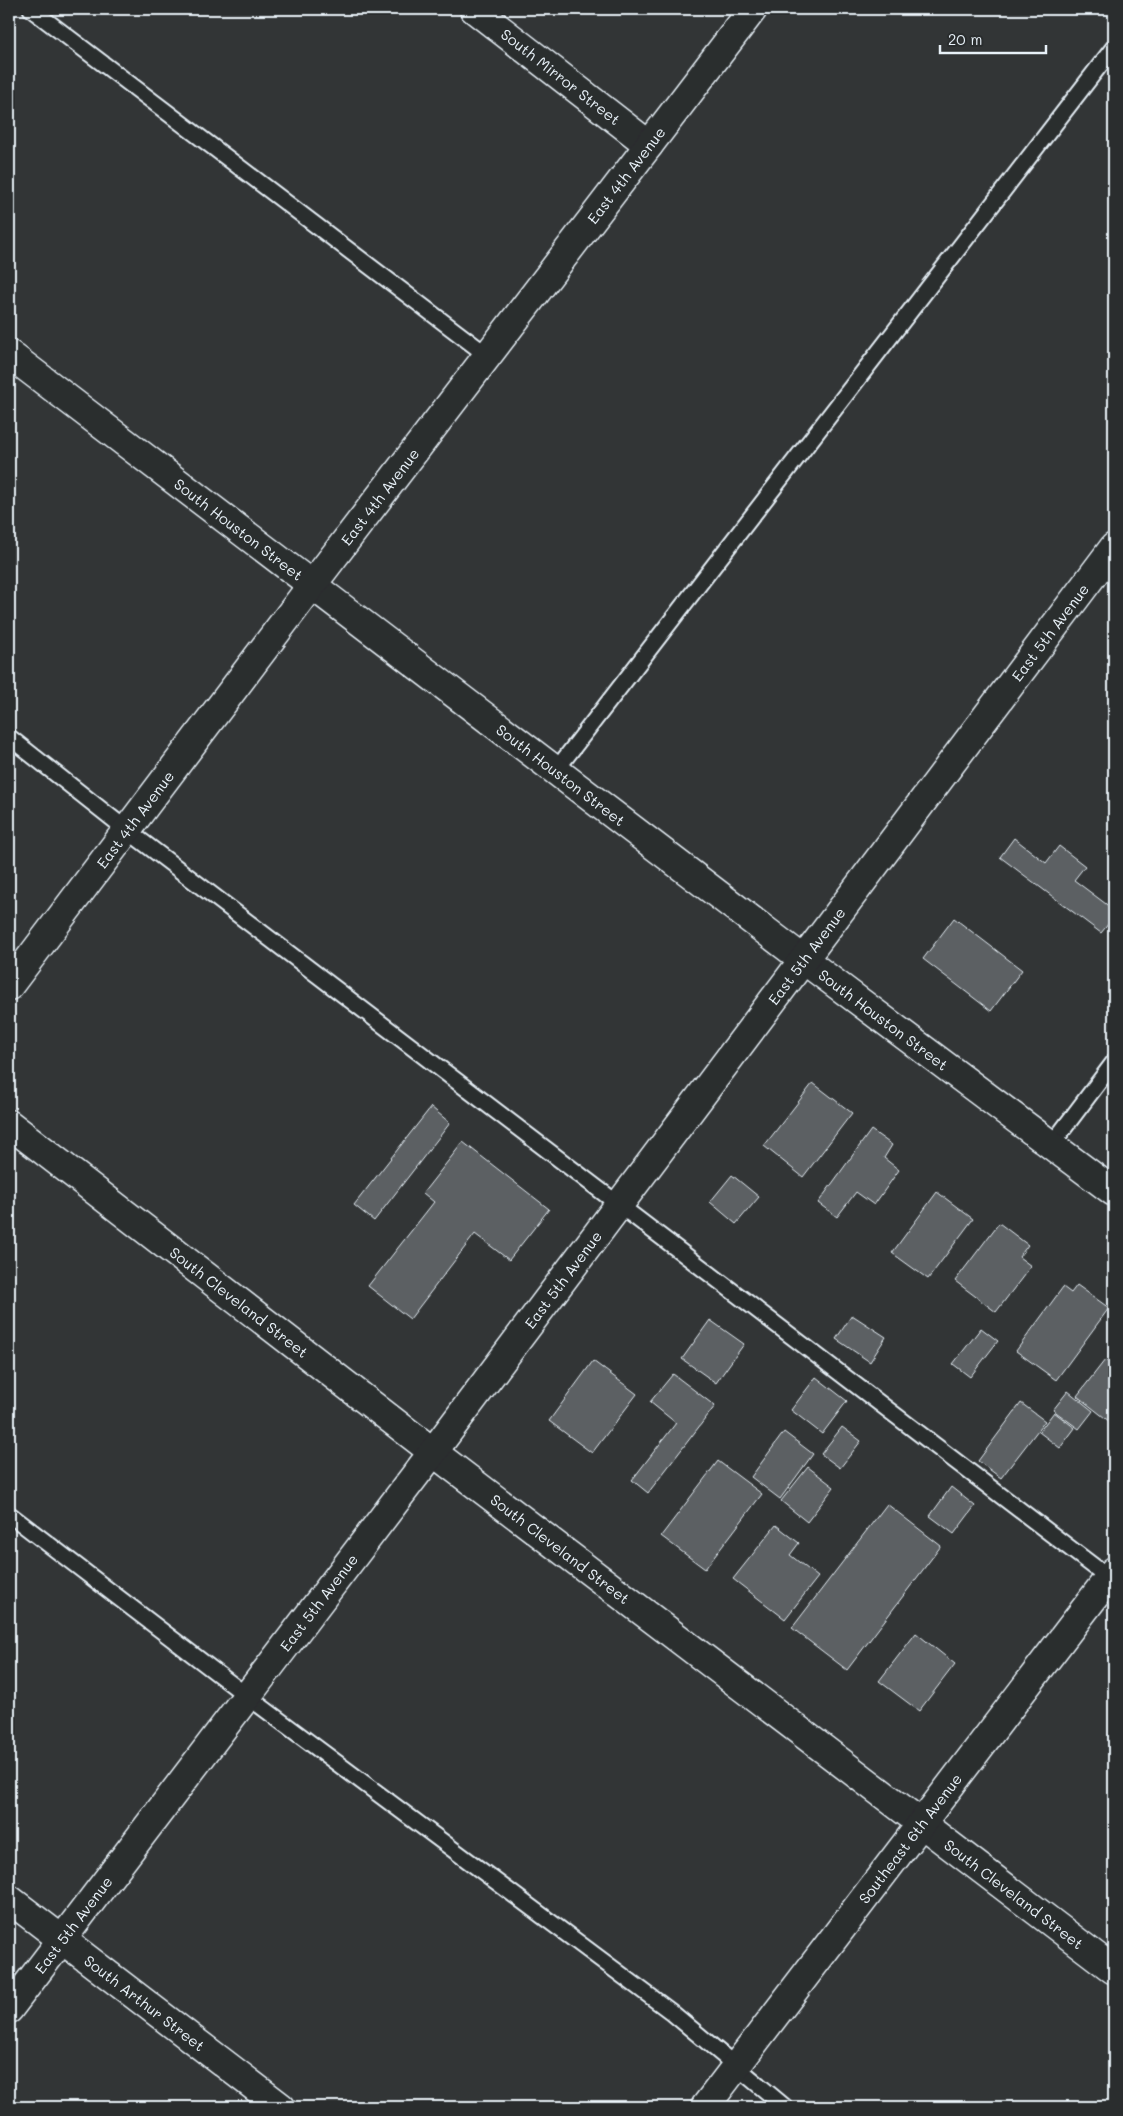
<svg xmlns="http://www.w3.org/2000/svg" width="1123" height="2116" font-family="Mali,sans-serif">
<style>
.building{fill:#5c6063;stroke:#e8f1f8}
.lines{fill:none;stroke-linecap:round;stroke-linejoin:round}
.lane-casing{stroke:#e8f1f8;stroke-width:19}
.street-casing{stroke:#e8f1f8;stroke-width:31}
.secondary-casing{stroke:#e8f1f8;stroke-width:31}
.lane{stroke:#2a2d2e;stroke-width:15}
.street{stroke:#2a2d2e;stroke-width:28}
.secondary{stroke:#2a2d2e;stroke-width:28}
.labels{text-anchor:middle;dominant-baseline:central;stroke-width:5;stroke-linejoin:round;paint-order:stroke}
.street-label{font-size:15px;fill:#e8f1f8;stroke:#2a2d2e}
</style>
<rect width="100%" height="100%" fill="#323536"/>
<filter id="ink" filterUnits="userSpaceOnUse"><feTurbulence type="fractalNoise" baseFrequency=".02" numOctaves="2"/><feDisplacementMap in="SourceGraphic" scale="10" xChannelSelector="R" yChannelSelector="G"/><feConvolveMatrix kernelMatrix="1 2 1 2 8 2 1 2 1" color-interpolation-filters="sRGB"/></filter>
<g filter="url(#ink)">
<g class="building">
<polygon points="1014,838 1046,863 1059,846 1085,866 1074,880 1114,910 1114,917 1101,933 1000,857"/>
<polygon points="954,918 1022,970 991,1011 923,959"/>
<polygon points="813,1083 852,1113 803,1177 764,1146"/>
<polygon points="431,1107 450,1123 374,1221 354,1205"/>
<polygon points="871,1130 892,1145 884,1158 899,1170 874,1205 856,1192 837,1217 818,1203"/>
<polygon points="463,1142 549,1209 509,1260 475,1234 410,1319 368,1286 434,1202 423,1193"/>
<polygon points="732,1175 759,1197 736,1224 710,1202"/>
<polygon points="937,1192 973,1219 928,1279 892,1253"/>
<polygon points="999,1223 1028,1245 1019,1257 1031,1266 996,1312 955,1281"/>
<polygon points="1077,1285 1109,1308 1056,1380 1016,1351 1063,1287 1071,1293"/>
<polygon points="852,1315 886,1337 870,1362 836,1339"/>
<polygon points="710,1320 744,1344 716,1383 682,1359"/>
<polygon points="981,1328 998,1341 970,1377 953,1364"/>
<polygon points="1114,1354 1114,1425 1077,1396 1105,1360 1108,1362"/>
<polygon points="593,1361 637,1394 592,1453 549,1421"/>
<polygon points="673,1374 715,1406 648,1493 632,1480 676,1423 650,1402"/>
<polygon points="816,1377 847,1401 822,1434 791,1410"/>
<polygon points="1068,1391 1093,1411 1079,1429 1053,1410"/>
<polygon points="1021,1403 1045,1421 1001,1478 978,1461"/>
<polygon points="1054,1412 1075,1428 1060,1448 1039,1432"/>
<polygon points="842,1427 861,1441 840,1468 821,1454"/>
<polygon points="784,1432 813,1454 780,1499 751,1477"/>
<polygon points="718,1461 762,1494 705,1569 661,1536"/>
<polygon points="808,1467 834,1487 807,1522 781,1501"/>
<polygon points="951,1487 975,1506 954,1534 930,1516"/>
<polygon points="887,1504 941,1546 847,1670 792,1628"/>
<polygon points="776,1525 799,1543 790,1555 818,1577 785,1619 733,1579"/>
<polygon points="916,1633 955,1664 919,1711 879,1681"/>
</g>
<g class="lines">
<defs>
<g id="lane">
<polyline points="31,9 488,356"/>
<polyline points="9,737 127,830 1113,1581"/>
<polyline points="556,770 1114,47"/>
<polyline points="1052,1144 1114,1062"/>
<polyline points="9,1514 247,1696 670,2011 785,2107"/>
</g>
<g id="street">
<path id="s1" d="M 474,9 L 649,145"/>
<path id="s2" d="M 9,354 L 804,960 L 1114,1192"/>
<path id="s3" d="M 9,986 L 312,585 L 753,9"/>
<path id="s4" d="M 9,1124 L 433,1452 L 1114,1970"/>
<path id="s5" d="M 9,2009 L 433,1452 L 1114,547"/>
</g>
<g id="secondary">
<path id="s6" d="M 9,1899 L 281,2107"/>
<path id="s7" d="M 705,2107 L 1114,1571"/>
</g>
</defs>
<use href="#lane" class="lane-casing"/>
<use href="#street" class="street-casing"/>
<use href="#secondary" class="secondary-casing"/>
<use href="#lane" class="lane"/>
<use href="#street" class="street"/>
<use href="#secondary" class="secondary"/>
</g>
</g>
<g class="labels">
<g class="street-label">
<text stroke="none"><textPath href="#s1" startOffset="110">South Mirror Street</textPath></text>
<text stroke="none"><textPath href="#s3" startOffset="1019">East 4th Avenue</textPath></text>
<text stroke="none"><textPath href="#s3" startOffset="614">East 4th Avenue</textPath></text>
<text stroke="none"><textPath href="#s2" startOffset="289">South Houston Street</textPath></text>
<text stroke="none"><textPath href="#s5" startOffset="1726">East 5th Avenue</textPath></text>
<text stroke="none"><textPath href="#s2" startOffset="694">South Houston Street</textPath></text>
<text stroke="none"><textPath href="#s3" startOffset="209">East 4th Avenue</textPath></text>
<text stroke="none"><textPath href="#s5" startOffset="1321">East 5th Avenue</textPath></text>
<text stroke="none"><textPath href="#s2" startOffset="1099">South Houston Street</textPath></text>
<text stroke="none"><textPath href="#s5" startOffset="916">East 5th Avenue</textPath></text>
<text stroke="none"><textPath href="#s4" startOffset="291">South Cleveland Street</textPath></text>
<text stroke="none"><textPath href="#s4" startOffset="696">South Cleveland Street</textPath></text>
<text stroke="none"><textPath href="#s5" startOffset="511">East 5th Avenue</textPath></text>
<text stroke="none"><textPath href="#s7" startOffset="338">Southeast 6th Avenue</textPath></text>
<text stroke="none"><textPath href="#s4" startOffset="1266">South Cleveland Street</textPath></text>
<text stroke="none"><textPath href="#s5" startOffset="106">East 5th Avenue</textPath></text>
<text stroke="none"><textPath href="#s6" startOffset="171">South Arthur Street</textPath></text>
</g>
</g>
<rect width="1123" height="2116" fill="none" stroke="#2a2d2e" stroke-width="30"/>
<rect x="15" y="15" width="1093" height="2086" fill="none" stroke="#e8f1f8" stroke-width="2" filter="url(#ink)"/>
<path d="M940 45v8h106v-8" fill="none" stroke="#e8f1f8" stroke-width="2.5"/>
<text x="948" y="45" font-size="15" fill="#e8f1f8" stroke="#2a2d2e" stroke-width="4" paint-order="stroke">20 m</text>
</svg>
